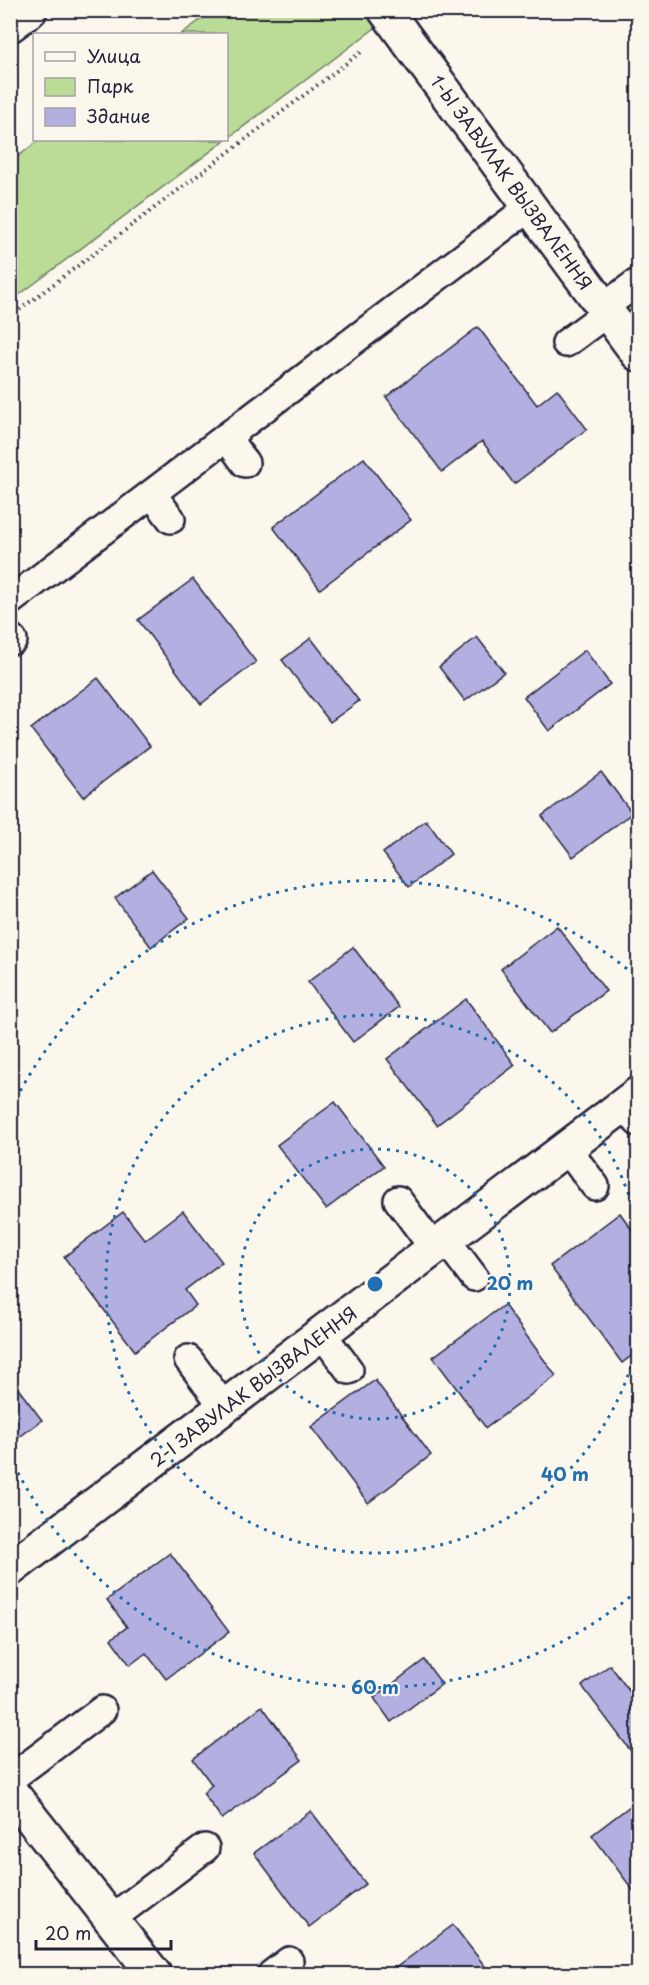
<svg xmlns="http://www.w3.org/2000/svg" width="649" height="1985" font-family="'Playpen Sans',sans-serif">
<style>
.green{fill:#badc96;stroke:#6e7f68;stroke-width:1.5}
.building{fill:#b3b0e1;stroke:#22223b;stroke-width:1.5}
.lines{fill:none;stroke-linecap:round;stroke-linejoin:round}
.service-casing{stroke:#22223b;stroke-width:32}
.minor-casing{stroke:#22223b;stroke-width:38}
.secondary-casing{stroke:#22223b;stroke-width:38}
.path{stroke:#22223b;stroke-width:4;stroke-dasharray:1.5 4.5;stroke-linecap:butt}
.service{stroke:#fbf7ec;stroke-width:27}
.minor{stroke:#fbf7ec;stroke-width:33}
.secondary{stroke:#fbf7ec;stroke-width:33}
.ring{fill:none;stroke:#1f6fb2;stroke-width:3;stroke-dasharray:3 6}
.labels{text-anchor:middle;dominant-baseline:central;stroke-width:4.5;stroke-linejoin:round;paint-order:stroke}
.street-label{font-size:18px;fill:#22223b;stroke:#fbf7ec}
.centre{fill:#1f6fb2;stroke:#fbf7ec;stroke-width:3}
.ring-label{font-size:18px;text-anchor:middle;font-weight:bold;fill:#1f6fb2;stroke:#fbf7ec;stroke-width:4.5;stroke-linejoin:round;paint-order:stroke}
</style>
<rect width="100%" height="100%" fill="#fbf7ec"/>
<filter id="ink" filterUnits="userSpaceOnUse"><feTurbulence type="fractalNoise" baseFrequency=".0167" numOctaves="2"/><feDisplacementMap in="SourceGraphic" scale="12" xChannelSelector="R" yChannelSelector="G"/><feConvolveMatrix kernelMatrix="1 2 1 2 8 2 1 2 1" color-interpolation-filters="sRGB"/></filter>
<g filter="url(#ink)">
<polygon class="green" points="213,11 398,11 351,46 11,301 11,162 39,140 226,140 226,34 181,34"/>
<g class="building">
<polygon points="478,327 537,405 557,389 587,429 514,484 482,441 442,472 386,397"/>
<polygon points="364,458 411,520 320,589 273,527"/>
<polygon points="193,579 256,662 201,704 138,620"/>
<polygon points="477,637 504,672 465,701 439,667"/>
<polygon points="311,638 359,701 330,722 282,660"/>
<polygon points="585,650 610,684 549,731 524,697"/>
<polygon points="98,678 150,746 83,797 31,729"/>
<polygon points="601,772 632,813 573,857 542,816"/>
<polygon points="426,820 451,854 409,887 383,853"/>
<polygon points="152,870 189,918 151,947 115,898"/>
<polygon points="557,926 606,991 550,1033 501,969"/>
<polygon points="353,947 399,1007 353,1042 308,982"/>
<polygon points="466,999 515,1065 437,1125 387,1059"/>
<polygon points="335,1102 384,1166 326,1209 277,1145"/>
<polygon points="183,1211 222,1262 185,1290 196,1305 135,1351 64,1257 123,1212 145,1240"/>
<polygon points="620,1213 638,1238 638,1351 622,1363 550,1266"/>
<polygon points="504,1305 556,1376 486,1428 433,1357"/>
<polygon points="10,1378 42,1420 10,1444"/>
<polygon points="375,1380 431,1455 368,1503 311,1427"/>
<polygon points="170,1553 229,1632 166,1679 146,1653 130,1665 111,1639 127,1627 107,1600"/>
<polygon points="424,1660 442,1684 391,1722 374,1698"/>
<polygon points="610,1665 638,1703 638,1750 633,1754 582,1686"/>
<polygon points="262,1706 302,1760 222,1819 203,1793 212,1785 193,1759"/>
<polygon points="638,1800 638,1897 592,1835"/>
<polygon points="311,1811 366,1884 309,1927 254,1853"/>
<polygon points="453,1925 491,1974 392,1974 390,1972"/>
</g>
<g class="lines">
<defs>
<g id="service">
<polyline points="604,307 635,284"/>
<polyline points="566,343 608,312"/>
<polyline points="226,437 245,463"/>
<polyline points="152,494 171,519"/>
<polyline points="10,601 531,206"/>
<polyline points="10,637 13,640"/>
<polyline points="625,1105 638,1122"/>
<polyline points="567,1149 595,1186"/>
<polyline points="398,1200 435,1250"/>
<polyline points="447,1241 474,1277"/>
<polyline points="322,1334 349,1370"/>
<polyline points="188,1359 225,1408"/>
<polyline points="10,1779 102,1710"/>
<polyline points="111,1919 205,1848"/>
<polyline points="272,1974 289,1961"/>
</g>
<g id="minor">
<polyline points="385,10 638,354"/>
<polyline points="10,1569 638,1094"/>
<polyline points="10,1791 154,1974"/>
</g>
<polyline id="secondary" points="10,25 30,10"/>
</defs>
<use href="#service" class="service-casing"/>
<use href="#minor" class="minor-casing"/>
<use href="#secondary" class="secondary-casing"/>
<polyline class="path" points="10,317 364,50"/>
<use href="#service" class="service"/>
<use href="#minor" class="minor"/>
<use href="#secondary" class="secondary"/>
</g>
</g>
<g class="ring">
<circle cx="375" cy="1284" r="135"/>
<path d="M638 1340A269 269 0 1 1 638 1228"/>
<path d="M637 1591A404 404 0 0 1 12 1461M12 1107A404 404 0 0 1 637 977"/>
</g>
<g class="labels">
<g class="street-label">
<text transform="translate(512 182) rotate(54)">1-Ы ЗАВУЛАК ВЫЗВАЛЕННЯ</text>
<text transform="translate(253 1386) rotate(-37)">2-І ЗАВУЛАК ВЫЗВАЛЕННЯ</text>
</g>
</g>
<circle cx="375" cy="1284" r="9" class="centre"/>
<g class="ring-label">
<text x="510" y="1290">20 m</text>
<text x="565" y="1481">40 m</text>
<text x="375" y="1694">60 m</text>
</g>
<rect width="649" height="1985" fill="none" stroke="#fbf7ec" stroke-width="36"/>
<rect x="18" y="18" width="613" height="1949" fill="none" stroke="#22223b" stroke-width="2" filter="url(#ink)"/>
<rect x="33" y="33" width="195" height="108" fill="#fbf7ec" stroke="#a4a2a5" stroke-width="1.5"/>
<rect x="45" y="52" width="30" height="9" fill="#fbf7ec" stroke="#a4a2a5" stroke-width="1.5"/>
<text x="87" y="63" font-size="18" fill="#22223b">Улица</text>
<rect x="45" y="78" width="30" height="18" fill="#badc96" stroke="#a4a2a5" stroke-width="1.5"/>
<text x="87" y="93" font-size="18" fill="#22223b">Парк</text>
<rect x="45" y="108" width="30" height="18" fill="#b3b0e1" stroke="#a4a2a5" stroke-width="1.5"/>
<text x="87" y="123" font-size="18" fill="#22223b">Здание</text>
<path d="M36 1940v9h135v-9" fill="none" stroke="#22223b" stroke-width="3"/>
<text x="45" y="1940" font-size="18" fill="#22223b" stroke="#fbf7ec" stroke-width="4.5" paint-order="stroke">20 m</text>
</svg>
